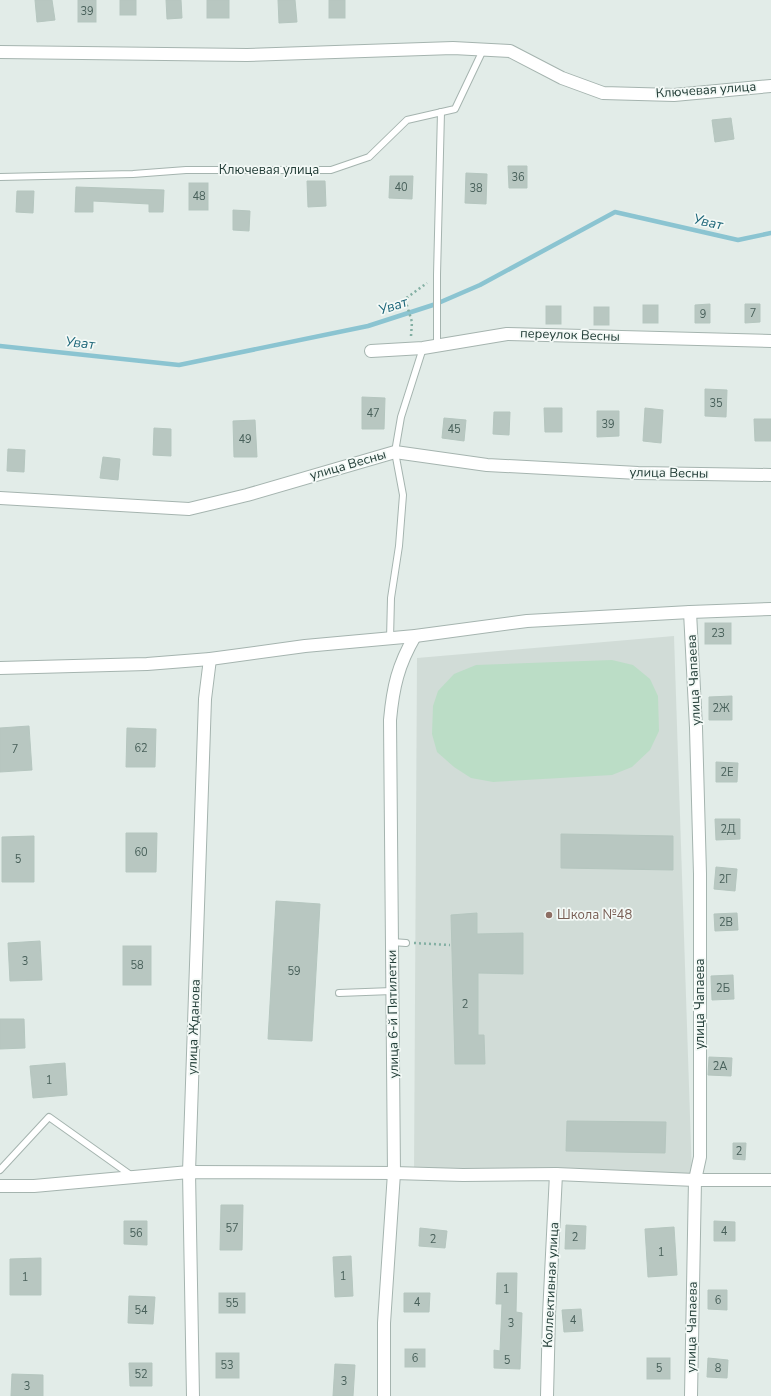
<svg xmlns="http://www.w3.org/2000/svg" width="771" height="1396" font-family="'Nunito Sans',sans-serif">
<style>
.built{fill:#d1dcd7}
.green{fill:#bbddc6}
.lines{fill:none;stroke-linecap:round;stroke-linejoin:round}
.stream{stroke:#8bc4d1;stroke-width:4.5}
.building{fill:#b8c7c1;stroke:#b5c6bf}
.service-casing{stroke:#a5b4af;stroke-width:8}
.minor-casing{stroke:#a5b4af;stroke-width:14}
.path{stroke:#83afa3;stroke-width:2.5;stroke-dasharray:2 3;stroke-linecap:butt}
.service{stroke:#fff;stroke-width:6}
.minor{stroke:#fff;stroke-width:12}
.education-dot{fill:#8d6e63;stroke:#f3f9f6;stroke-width:1.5}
.labels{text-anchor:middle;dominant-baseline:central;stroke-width:3.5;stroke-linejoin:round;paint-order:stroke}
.number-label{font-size:11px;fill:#48605a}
.street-label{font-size:13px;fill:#223d37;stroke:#f3f9f6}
.education-label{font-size:13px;fill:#785e54;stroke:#f3f9f6;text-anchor:start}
.water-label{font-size:14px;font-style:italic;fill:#1d6679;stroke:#f3f9f6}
</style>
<rect width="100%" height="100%" fill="#e2ece8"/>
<polygon class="built" points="674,636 692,1176 414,1173 417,658"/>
<polygon class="green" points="612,660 633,665 650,679 658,696 659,731 650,750 632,767 612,775 493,782 471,778 454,767 437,752 432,734 433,706 438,691 454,674 476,665"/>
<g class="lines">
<polyline class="stream" points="0,346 179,365 368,326 436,304 480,285 615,212 738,240 771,233"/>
</g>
<g class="building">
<polygon points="35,0 52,0 55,20 37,22"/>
<rect x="78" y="0" width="18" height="22"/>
<rect x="120" y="0" width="16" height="15"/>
<polygon points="166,0 181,0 182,18 167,19"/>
<rect x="207" y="0" width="22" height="18"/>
<polygon points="278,0 295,0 297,22 279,23"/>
<rect x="329" y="0" width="16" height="18"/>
<polygon points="731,118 734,139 715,142 712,120"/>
<polygon points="508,166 527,166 527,188 509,188"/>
<polygon points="466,173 487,174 486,204 465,203"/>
<polygon points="390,176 413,176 412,199 389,198"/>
<polygon points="307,181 325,181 326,206 308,207"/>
<rect x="189" y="183" width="19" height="27"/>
<polygon points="76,187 164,190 163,212 149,212 149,204 93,201 93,212 75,212"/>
<polygon points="17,191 34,191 33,213 16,212"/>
<polygon points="233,210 250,211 249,231 233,230"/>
<polygon points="710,304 710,323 695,323 695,305"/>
<polygon points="745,304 760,304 760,322 745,323"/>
<rect x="643" y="305" width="15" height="18"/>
<rect x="546" y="306" width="15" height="18"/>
<rect x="594" y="307" width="15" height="18"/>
<polygon points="705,389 727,390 726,417 705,416"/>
<polygon points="362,397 385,398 384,429 362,429"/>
<polygon points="544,408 562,408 562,432 545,432"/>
<polygon points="645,408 663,410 661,443 643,441"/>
<polygon points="597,411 619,411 619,436 597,437"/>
<polygon points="494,412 510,412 509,435 493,434"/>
<polygon points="444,418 466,420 464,441 442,438"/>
<polygon points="754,419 771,419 771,441 755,441"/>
<polygon points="255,420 257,457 234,457 233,421"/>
<polygon points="154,428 171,429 171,456 153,455"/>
<polygon points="8,449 25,450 24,472 7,471"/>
<polygon points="103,457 120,459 118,480 100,478"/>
<rect x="705" y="623" width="26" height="21"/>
<polygon points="732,696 732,720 709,720 709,697"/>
<polygon points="29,726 32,770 0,772 0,728"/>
<polygon points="127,728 156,729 155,767 126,767"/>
<polygon points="716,762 738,763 737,782 716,782"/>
<polygon points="715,819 740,819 740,839 716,840"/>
<polygon points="126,833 157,833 156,872 126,872"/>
<polygon points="561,834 673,836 673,870 561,868"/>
<polygon points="34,836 34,882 2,882 2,837"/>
<polygon points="716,867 737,869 735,891 714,889"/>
<polygon points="276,901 320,904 312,1041 268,1039"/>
<polygon points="477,913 477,934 523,933 523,974 478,973 478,1035 484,1035 485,1064 455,1064 451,915"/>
<polygon points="737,913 738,930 715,931 714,914"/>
<polygon points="40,941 42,980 10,981 8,943"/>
<rect x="123" y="946" width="28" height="39"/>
<polygon points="733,975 734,999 712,1000 711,976"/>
<polygon points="0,1019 24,1019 25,1048 0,1049"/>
<polygon points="709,1057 732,1058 731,1076 708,1075"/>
<polygon points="65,1063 67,1095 33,1098 30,1066"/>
<polygon points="567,1121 666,1122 665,1153 566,1151"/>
<polygon points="733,1143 746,1143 745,1160 733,1159"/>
<polygon points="221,1205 243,1205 242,1250 220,1250"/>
<polygon points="124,1221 147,1221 147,1245 124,1244"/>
<polygon points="714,1221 735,1222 735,1241 714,1241"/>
<polygon points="566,1225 586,1226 585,1249 565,1249"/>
<polygon points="674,1227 677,1275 648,1277 645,1229"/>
<polygon points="420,1228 447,1231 445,1248 419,1246"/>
<polygon points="351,1256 353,1296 335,1297 333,1257"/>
<polygon points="41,1258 41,1295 10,1295 10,1259"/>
<polygon points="497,1273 517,1273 516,1312 522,1313 520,1369 494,1368 494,1350 500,1351 502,1304 496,1304"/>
<polygon points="708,1290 727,1290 727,1310 708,1309"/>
<rect x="219" y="1293" width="26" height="20"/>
<polygon points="404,1293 430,1293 429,1312 404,1312"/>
<polygon points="129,1296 155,1297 153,1324 128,1323"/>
<polygon points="581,1309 583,1331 564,1332 562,1310"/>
<rect x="405" y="1349" width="20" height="18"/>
<rect x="216" y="1353" width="23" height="25"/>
<rect x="647" y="1358" width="23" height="21"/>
<polygon points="708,1358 728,1360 727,1378 707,1377"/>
<polygon points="129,1363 152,1363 152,1386 130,1386"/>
<polygon points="335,1364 355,1365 353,1396 333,1396"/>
<polygon points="12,1374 43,1375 43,1396 11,1396"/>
</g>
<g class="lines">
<defs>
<g id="service">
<polyline points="0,177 133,174 186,170 331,170 369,157 407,120 455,109 483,50"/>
<polyline points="437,345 437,275 441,112"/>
<polyline points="390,639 391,598 399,546 403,495 395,452 401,417 423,348"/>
<polyline points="392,942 406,943"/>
<polyline points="339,993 392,991"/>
<polyline points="0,1170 49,1117 132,1176"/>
</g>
<g id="minor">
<polyline points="0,52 247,55 453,48 510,51 562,78 603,93 674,95 771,86"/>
<polyline points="371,351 423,348 507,334 771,341"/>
<polyline points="0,498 189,509 247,495 395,452 487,465 638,473 771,475"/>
<polyline points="690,612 696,728 700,874 700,1157 695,1180 691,1396"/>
<polyline points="0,668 147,664 210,659 305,646 415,636 527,621 690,612 771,609"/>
<polyline points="0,1186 34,1186 189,1172 394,1173 463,1175 556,1174 695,1180 771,1180"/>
<polyline points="193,1396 189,1172 205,699 210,659"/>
<path d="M 384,1396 L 384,1323 L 394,1173 L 390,720 C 393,687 398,665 415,636"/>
<polyline points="547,1396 549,1315 556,1174"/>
</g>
</defs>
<use href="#service" class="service-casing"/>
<use href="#minor" class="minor-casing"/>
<g class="path">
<polyline points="411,336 412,322 405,299 427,283"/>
<polyline points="414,943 450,945"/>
</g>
<use href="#service" class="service"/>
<use href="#minor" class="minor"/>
</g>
<circle class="education-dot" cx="549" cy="915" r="4"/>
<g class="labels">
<g class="number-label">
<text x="87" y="11">39</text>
<text x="518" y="177">36</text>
<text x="401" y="187">40</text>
<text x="476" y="188">38</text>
<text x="199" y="196">48</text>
<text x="753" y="313">7</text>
<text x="703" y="314">9</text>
<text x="716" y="403">35</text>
<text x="373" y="413">47</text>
<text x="608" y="424">39</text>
<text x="454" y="429">45</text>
<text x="245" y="439">49</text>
<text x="718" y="633">2З</text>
<text x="721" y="708">2Ж</text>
<text x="141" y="748">62</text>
<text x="15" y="749">7</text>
<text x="727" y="772">2Е</text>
<text x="728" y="829">2Д</text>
<text x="141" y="852">60</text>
<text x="18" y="859">5</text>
<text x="725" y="879">2Г</text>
<text x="726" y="922">2В</text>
<text x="25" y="961">3</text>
<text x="137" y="965">58</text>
<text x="294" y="971">59</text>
<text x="723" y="988">2Б</text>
<text x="465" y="1004">2</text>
<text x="720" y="1066">2А</text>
<text x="49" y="1080">1</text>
<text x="739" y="1151">2</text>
<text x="232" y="1228">57</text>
<text x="724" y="1231">4</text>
<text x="136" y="1233">56</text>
<text x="575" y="1237">2</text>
<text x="433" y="1239">2</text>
<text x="661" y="1252">1</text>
<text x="343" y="1276">1</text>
<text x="25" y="1277">1</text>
<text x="506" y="1289">1</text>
<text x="718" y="1300">6</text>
<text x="417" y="1302">4</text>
<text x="232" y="1303">55</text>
<text x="141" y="1310">54</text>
<text x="573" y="1320">4</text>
<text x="511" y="1323">3</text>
<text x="415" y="1358">6</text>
<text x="507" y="1360">5</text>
<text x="227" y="1365">53</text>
<text x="659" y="1368">5</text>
<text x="718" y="1368">8</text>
<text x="141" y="1374">52</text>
<text x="344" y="1381">3</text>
<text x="27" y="1386">3</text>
</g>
<g class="street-label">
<text transform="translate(706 90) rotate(-4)">Ключевая улица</text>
<text x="269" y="170">Ключевая улица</text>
<text transform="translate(570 335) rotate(2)">переулок Весны</text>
<text transform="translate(348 465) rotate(-16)">улица Весны</text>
<text transform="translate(669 473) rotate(1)">улица Весны</text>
<text transform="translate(694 680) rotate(-93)">улица Чапаева</text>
<text transform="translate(700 1004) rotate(-90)">улица Чапаева</text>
<text transform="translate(393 1014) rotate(-91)">улица 6-й Пятилетки</text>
<text transform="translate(194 1027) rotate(-88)">улица Жданова</text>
<text transform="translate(551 1285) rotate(-87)">Коллективная улица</text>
<text transform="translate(692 1327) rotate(-89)">улица Чапаева</text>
</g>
<g class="education-label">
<text x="557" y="915">Школа №48</text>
</g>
<g class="water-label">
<text transform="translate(708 222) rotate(13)">Уват</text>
<text transform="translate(393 306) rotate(-18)">Уват</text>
<text transform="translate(80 343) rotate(6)">Уват</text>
</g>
</g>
</svg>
